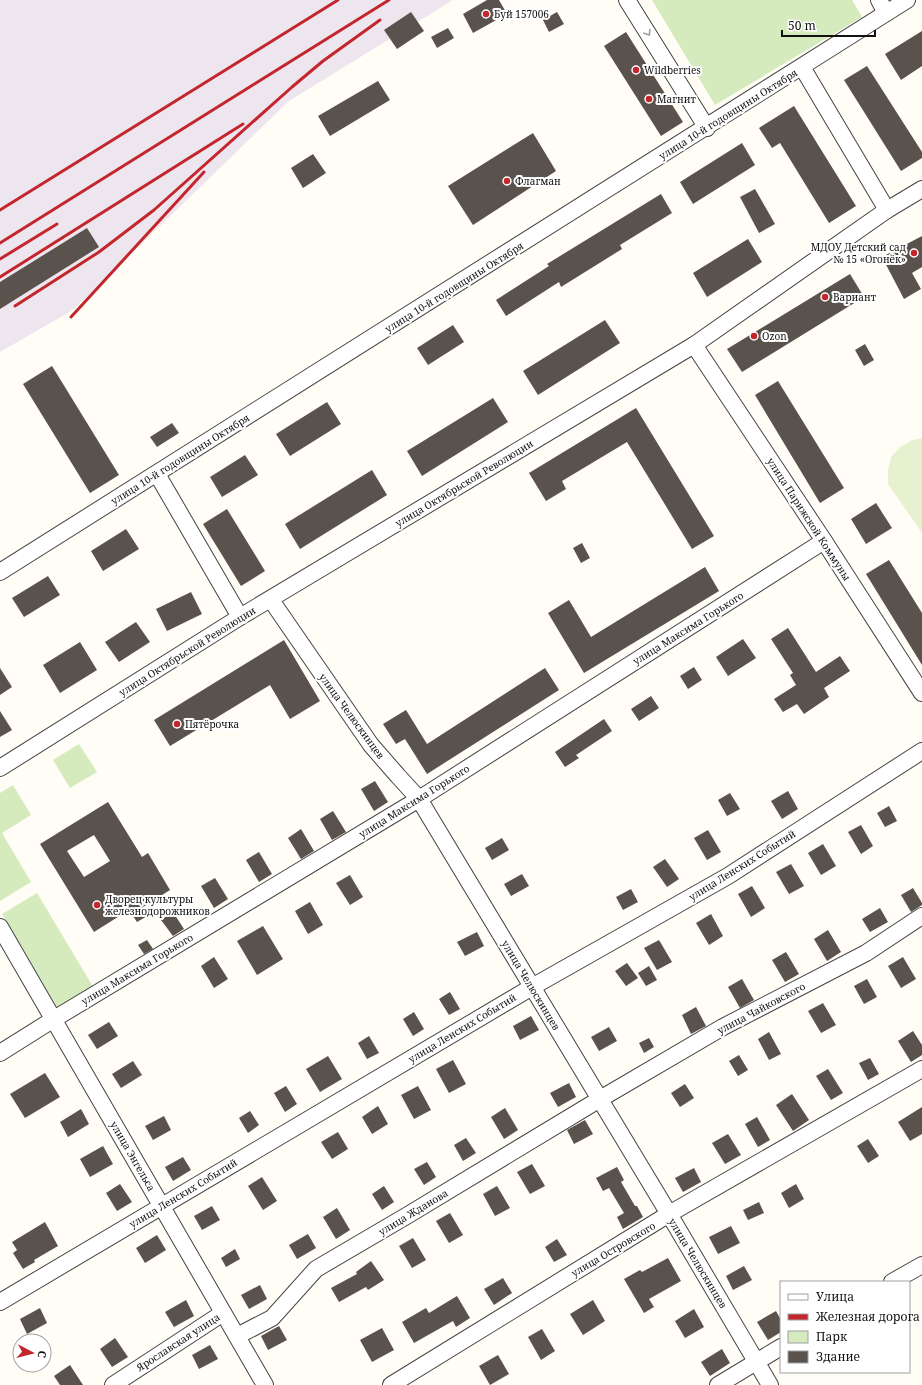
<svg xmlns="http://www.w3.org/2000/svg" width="922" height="1385" font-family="'Noto Serif',serif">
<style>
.industrial{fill:#eee6ef}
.green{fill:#d5ebbd}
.pitch{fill:#e6f2cf}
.building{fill:#5a524d;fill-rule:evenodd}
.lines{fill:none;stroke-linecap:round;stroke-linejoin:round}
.minor-casing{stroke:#444;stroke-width:18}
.minor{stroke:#fff;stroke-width:16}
.rail{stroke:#c4262e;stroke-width:3}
.oneway{stroke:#a0a0a0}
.poi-dot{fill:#c4262e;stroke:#fff;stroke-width:1.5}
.labels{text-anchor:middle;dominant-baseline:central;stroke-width:4;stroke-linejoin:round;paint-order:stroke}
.poi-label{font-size:10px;fill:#111;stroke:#fff;text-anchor:start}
.street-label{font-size:10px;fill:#111;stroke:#fff}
</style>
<rect width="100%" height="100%" fill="#fffdf5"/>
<polygon class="industrial" points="0,0 453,0 289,101 73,310 0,352"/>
<g class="green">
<polygon points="652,0 852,0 862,17 715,105"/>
<polygon points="79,744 97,772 70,788 53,760"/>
<polygon points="13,785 31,815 2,833 31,882 0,901 0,793"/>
<polygon points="37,893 95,990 59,1011 2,914"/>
</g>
<polygon class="pitch" points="922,438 922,533 888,484 888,470 891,457 900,447 913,440"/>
<g class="building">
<polygon points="487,0 499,0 507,14 473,33 463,14"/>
<polygon points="411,12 424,31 397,49 384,30"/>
<polygon points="557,12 564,24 549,32 543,20"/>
<polygon points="448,28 454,38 437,48 431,37"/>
<polygon points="922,31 922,66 901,80 885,54"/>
<polygon points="626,32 683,122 661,136 604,46"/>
<polygon points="867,66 922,152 922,158 901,171 844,80"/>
<polygon points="378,81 390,100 330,136 318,116"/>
<polygon points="794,106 856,206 829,223 780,143 772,148 759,128"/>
<polygon points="533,133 556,171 473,225 448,186"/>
<polygon points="742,143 755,165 693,204 680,182"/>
<polygon points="313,154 326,173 303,188 291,168"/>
<polygon points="755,189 775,224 759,233 740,197"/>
<polygon points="661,194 672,213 620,245 622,249 561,287 559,282 506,316 496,300 549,266 547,264"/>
<polygon points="87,228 99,247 0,309 0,282"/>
<polygon points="922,236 922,267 912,273 921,289 904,299 882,257"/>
<polygon points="748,239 762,262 707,297 693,273"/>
<polygon points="850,274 864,297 742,372 727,349"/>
<polygon points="605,320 620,343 538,395 523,371"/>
<polygon points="453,325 464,342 428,365 417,348"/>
<polygon points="865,344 874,360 864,366 855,350"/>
<polygon points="52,366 119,475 90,493 23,384"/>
<polygon points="778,381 844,488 820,503 755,395"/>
<polygon points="493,398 508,422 422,476 407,451"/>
<polygon points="327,402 341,424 290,456 276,434"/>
<polygon points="636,408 714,536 692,549 627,442 562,481 566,489 546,501 529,473"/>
<polygon points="172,423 179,433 157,447 150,437"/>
<polygon points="245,455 258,475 222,497 210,477"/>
<polygon points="372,470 387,495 300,549 285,524"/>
<polygon points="876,503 892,528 866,544 851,519"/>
<polygon points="227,509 265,571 241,586 203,524"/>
<polygon points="126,529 139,549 103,571 91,551"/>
<polygon points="582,543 590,558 581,563 573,548"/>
<polygon points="889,560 922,613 922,665 866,574"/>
<polygon points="705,567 719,591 584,673 548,613 569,600 591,637"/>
<polygon points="48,576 60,595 24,617 12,598"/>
<polygon points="191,592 202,614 167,631 156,609"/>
<polygon points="136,622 150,642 119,662 105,642"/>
<polygon points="788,628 816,672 840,656 850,671 824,688 829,697 804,714 797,704 783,712 774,699 796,685 790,675 793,673 771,639"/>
<polygon points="743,639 756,658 728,676 716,657"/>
<polygon points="284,640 320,701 290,719 270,685 170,746 154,720"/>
<polygon points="80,642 97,670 60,693 43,665"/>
<polygon points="694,667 702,680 688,689 680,676"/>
<polygon points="0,668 12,687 0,695"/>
<polygon points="545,668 559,690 427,774 405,739 396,744 383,724 406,710 427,744"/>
<polygon points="651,696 659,708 639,721 631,709"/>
<polygon points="0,711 12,730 0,737"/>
<polygon points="604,719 612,731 576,755 579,758 565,767 555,752"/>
<polygon points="375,781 388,802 374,811 361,789"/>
<polygon points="788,791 798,809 782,819 771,801"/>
<polygon points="730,793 740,809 727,816 718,800"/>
<path d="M 108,802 L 142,857 L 148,853 L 170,890 L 143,907 L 149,915 L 137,922 L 129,910 L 94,932 L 40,844 ZM 94,835 L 110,861 L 84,877 L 67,851 Z"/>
<polygon points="889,806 897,821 885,827 877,813"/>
<polygon points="333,811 346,832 332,840 320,819"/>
<polygon points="861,825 873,846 861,854 848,832"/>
<polygon points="301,829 314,851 301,859 288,838"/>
<polygon points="708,830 721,852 707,860 694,838"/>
<polygon points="502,838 509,850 492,860 485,848"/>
<polygon points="823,844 836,866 821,875 808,853"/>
<polygon points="259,852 272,874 259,882 246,860"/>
<polygon points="665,859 679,879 667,887 653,867"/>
<polygon points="791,864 804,886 789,894 776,872"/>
<polygon points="522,874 529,886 511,896 504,884"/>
<polygon points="350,875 363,897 350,905 336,883"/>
<polygon points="215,878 228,899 214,908 201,886"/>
<polygon points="752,886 765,908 751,917 738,894"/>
<polygon points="913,888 922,903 922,905 911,912 901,895"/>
<polygon points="631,889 638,902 623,910 616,897"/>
<polygon points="310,902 323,925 308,934 295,911"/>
<polygon points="880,908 888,922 870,932 862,919"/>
<polygon points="173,912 184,929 173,936 161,920"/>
<polygon points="711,914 723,936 709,945 696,923"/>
<polygon points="263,926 283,959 257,975 237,941"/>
<polygon points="828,930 841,952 827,961 814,939"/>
<polygon points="477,932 484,946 465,956 457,942"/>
<polygon points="147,940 153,949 144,954 138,945"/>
<polygon points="659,940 672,962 657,970 644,948"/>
<polygon points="786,952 799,974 785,982 772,960"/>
<polygon points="214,957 228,979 214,988 201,966"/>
<polygon points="903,957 916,979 901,988 888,966"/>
<polygon points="627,963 638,978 626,986 615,971"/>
<polygon points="649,966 657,980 646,986 638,973"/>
<polygon points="742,979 754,1000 740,1008 728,987"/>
<polygon points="867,979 877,997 864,1004 854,986"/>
<polygon points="450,992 460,1009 449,1015 439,999"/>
<polygon points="823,1003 836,1025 821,1033 808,1011"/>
<polygon points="696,1007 706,1026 691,1034 682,1015"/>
<polygon points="414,1012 424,1029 413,1036 403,1019"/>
<polygon points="531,1016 539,1030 520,1040 513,1026"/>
<polygon points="109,1022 118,1036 97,1049 88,1035"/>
<polygon points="609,1027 617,1041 599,1051 591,1037"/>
<polygon points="913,1031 922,1045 922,1055 911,1062 898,1041"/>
<polygon points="769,1032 781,1054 769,1060 758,1039"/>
<polygon points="369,1036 379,1053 367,1059 358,1043"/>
<polygon points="649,1038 654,1047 644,1053 639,1043"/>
<polygon points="739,1055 748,1070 738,1076 729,1061"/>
<polygon points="328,1056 342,1079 320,1092 306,1069"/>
<polygon points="870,1058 879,1074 868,1080 859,1063"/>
<polygon points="453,1060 466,1084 449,1093 436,1069"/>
<polygon points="133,1061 142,1075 121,1088 112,1074"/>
<polygon points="828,1069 843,1093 831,1100 816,1076"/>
<polygon points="45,1073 60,1097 25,1118 10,1094"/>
<polygon points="569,1083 576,1097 558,1107 550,1093"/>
<polygon points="685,1084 694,1098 680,1107 671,1093"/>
<polygon points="286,1086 297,1104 285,1112 274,1093"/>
<polygon points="418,1086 431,1110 414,1119 401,1095"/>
<polygon points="792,1094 809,1120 793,1131 776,1105"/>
<polygon points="378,1106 388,1124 372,1134 362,1117"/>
<polygon points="922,1107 922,1134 910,1141 898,1122"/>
<polygon points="505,1108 518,1130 504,1139 491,1117"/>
<polygon points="81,1109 89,1124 68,1137 60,1122"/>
<polygon points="250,1111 259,1125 248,1133 239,1118"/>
<polygon points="164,1116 171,1130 153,1140 145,1126"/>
<polygon points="757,1117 770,1140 758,1147 745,1124"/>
<polygon points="585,1120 593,1134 574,1144 567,1130"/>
<polygon points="338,1132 348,1149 332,1159 321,1142"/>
<polygon points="728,1134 741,1155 725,1164 712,1143"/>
<polygon points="466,1138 476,1153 463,1161 454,1145"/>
<polygon points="868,1139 879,1156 868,1163 857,1146"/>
<polygon points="103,1146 113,1164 90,1177 80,1159"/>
<polygon points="183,1157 191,1170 173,1181 165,1167"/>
<polygon points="427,1162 436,1177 424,1185 414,1169"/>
<polygon points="532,1164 545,1186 530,1194 517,1172"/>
<polygon points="617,1167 624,1180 621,1182 635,1206 637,1206 643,1217 623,1229 617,1217 624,1213 609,1188 603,1191 596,1178"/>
<polygon points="694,1168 701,1182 683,1192 675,1178"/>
<polygon points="262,1177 277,1201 263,1210 248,1186"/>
<polygon points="120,1184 132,1202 117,1211 106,1193"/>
<polygon points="796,1184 804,1199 789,1208 781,1193"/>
<polygon points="384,1186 394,1202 382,1210 372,1194"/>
<polygon points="497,1186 510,1208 495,1216 483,1194"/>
<polygon points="759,1202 764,1213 748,1220 743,1210"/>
<polygon points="212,1206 220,1220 202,1230 194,1216"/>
<polygon points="337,1208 350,1230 336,1239 323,1217"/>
<polygon points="450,1213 463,1235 449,1243 436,1221"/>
<polygon points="45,1222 58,1246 34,1260 35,1262 23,1269 13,1253 17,1250 12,1242"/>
<polygon points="731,1226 740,1243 718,1254 709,1237"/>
<polygon points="308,1234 316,1248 297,1259 289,1245"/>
<polygon points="157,1235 166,1250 145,1263 136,1248"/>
<polygon points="413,1238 426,1260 412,1268 399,1246"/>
<polygon points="557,1239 567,1255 554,1262 545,1247"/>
<polygon points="235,1249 240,1259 226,1267 221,1258"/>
<polygon points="668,1258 681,1281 649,1299 654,1307 644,1313 624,1279 640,1270 642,1272"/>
<polygon points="371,1261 384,1280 368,1290 366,1287 339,1302 331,1288 357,1274 356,1272"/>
<polygon points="744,1266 752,1280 733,1290 726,1276"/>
<polygon points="503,1278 512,1293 494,1305 484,1289"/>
<polygon points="260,1285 267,1299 249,1309 241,1295"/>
<polygon points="457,1296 470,1318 456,1327 453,1321 414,1343 402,1322 426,1308 429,1313"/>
<polygon points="186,1300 194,1316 174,1327 165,1312"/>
<polygon points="593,1300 605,1321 583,1335 570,1314"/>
<polygon points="40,1308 47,1323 27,1334 20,1319"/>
<polygon points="694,1309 704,1327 685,1338 675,1321"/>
<polygon points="776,1311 781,1320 781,1332 768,1340 757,1322"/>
<polygon points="279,1326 287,1340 268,1350 261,1336"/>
<polygon points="382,1328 394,1350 372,1362 360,1340"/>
<polygon points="542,1329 555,1351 541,1360 528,1337"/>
<polygon points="115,1338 128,1357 112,1367 100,1349"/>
<polygon points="210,1345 218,1359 199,1369 192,1355"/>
<polygon points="722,1349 730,1363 710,1376 701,1362"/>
<polygon points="498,1355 509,1374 490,1385 479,1366"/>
<polygon points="70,1365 83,1385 60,1385 54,1376"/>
</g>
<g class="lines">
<defs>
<g id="minor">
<polyline points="627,0 707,128"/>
<polyline points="879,0 886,13"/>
<polyline points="802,67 887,210"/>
<polyline points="694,345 824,541 922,693"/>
<polyline points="157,474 240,617"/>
<polyline points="0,572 907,0"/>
<polyline points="271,600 371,745 398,776 419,799 669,1214 770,1385"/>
<polyline points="0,768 240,617 694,345 887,210 922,189"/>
<polyline points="0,927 265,1385"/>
<polyline points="0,1053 54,1019 419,799 824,541"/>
<polyline points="892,1282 922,1265"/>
<polyline points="0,1302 532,987 728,876 922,751"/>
<polyline points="237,1336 272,1318 316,1269 408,1215 600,1099 723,1027 866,953 922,916"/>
<polyline points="113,1385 223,1313"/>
<polyline points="391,1385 669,1214 922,1069"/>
<polyline points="718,1385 781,1347"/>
</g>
</defs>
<use href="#minor" class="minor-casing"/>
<use href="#minor" class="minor"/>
<g class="rail">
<polyline points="0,210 338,0"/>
<polyline points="0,243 389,0"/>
<polyline points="0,259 57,224"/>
<polyline points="0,277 243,124"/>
<polyline points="15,306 99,252 154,210 292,87 323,61 380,20"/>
<polyline points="71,317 204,172"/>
</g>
</g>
<defs><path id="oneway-chevron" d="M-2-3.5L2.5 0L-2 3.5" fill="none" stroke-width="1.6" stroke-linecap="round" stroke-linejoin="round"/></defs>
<use class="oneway" href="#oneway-chevron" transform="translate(648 33) rotate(58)"/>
<g class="poi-dot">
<circle cx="486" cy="14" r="4"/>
<circle cx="636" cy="70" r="4"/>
<circle cx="649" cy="99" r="4"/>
<circle cx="507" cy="181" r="4"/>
<circle cx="914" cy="253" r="4"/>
<circle cx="825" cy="297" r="4"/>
<circle cx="754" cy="336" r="4"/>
<circle cx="177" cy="724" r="4"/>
<circle cx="97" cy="905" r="4"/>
</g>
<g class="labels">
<g class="poi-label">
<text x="494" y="14">Буй 157006</text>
<text x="644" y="70">Wildberries</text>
<text x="657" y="99">Магнит</text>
<text x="515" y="181">Флагман</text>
<text x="906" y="247" text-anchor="end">МДОУ Детский сад<tspan x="906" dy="12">№ 15 «Огонёк»</tspan></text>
<text x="833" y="297">Вариант</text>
<text x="762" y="336">Ozon</text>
<text x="185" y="724">Пятёрочка</text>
<text x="105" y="899">Дворец культуры<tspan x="105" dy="12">железнодорожников</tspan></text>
</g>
<g class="street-label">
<text transform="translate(728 114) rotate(-32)">улица 10-й годовщины Октября</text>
<text transform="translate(454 287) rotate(-32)">улица 10-й годовщины Октября</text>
<text transform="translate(180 459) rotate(-32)">улица 10-й годовщины Октября</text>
<text transform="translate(464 483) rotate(-31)">улица Октябрьской Революции</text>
<text transform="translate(809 519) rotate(57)">улица Парижской Коммуны</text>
<text transform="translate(688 628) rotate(-32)">улица Максима Горького</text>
<text transform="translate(187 651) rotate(-32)">улица Октябрьской Революции</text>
<text transform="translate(352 716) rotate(54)">улица Челюскинцев</text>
<text transform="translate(414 801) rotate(-32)">улица Максима Горького</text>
<text transform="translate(742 865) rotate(-32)">улица Ленских Событий</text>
<text transform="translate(137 969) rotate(-31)">улица Максима Горького</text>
<text transform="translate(531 985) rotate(59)">улица Челюскинцев</text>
<text transform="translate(761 1008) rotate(-28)">улица Чайковского</text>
<text transform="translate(462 1028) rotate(-31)">улица Ленских Событий</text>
<text transform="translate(133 1156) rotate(60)">улица Энгельса</text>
<text transform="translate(183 1193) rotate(-31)">улица Ленских Событий</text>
<text transform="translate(413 1212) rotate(-31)">улица Жданова</text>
<text transform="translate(613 1249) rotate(-31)">улица Островского</text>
<text transform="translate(698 1263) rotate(59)">улица Челюскинцев</text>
<text transform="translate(178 1342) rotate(-33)">Ярославская улица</text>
</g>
</g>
<rect x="780" y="1281" width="130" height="92" fill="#ffffff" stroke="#a0a0a0"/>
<rect x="788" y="1294" width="20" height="6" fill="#ffffff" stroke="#a0a0a0"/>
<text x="816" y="1301" font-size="12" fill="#111111">Улица</text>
<rect x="788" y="1314" width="20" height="6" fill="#c4262e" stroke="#a0a0a0"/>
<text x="816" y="1321" font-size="12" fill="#111111">Железная дорога</text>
<rect x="788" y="1331" width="20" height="12" fill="#d5ebbd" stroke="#a0a0a0"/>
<text x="816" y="1341" font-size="12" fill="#111111">Парк</text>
<rect x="788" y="1351" width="20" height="12" fill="#5a524d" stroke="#a0a0a0"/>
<text x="816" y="1361" font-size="12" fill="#111111">Здание</text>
<g transform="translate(32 1353) rotate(97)"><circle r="19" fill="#ffffff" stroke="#a0a0a0"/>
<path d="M0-3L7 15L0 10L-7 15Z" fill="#c4262e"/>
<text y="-6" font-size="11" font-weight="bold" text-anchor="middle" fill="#111111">С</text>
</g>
<path d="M782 30v6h93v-6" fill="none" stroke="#111111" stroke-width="2"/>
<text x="788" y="30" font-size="12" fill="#111111" stroke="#ffffff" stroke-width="3" paint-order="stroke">50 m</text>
</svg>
